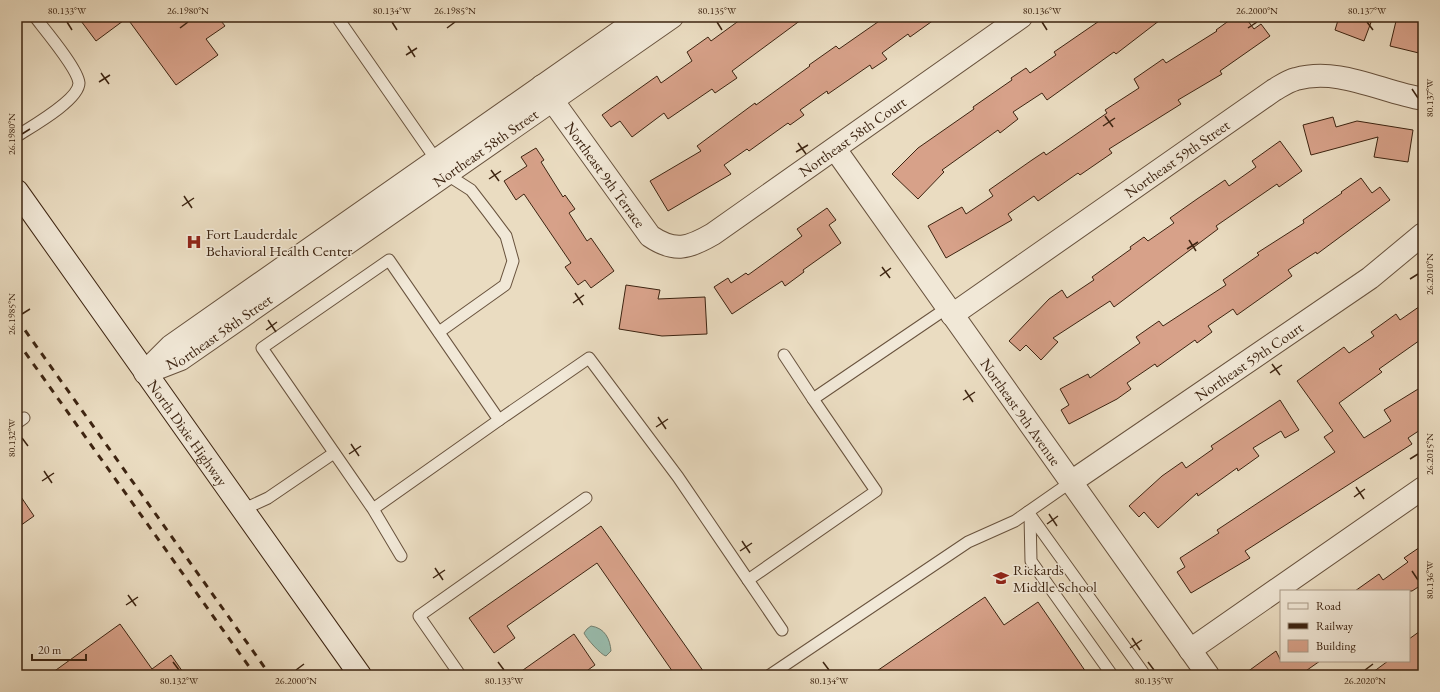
<svg xmlns="http://www.w3.org/2000/svg" width="1440" height="692" font-family="'EB Garamond',serif">
<style>
.water{fill:#99bcad;stroke:#747f6f}
.building{fill:#d7a189;stroke:#3d2411}
.lines{fill:none;stroke-linecap:round;stroke-linejoin:round}
.service-casing{stroke:#68523d;stroke-width:13}
.minor-casing{stroke:#68523d;stroke-width:24}
.secondary-casing{stroke:#3d2411;stroke-width:24}
.service{stroke:#f1e8d7;stroke-width:11}
.minor{stroke:#f1e8d7;stroke-width:22}
.secondary{stroke:#f1e8d7;stroke-width:22}
.rail{stroke:#3d2411;stroke-width:3;stroke-dasharray:7 7;stroke-linecap:butt}
.ticks{fill:none;stroke:#3d2411;stroke-width:1.5}
.labels{text-anchor:middle;dominant-baseline:central;stroke-width:3;stroke-linejoin:round;paint-order:stroke}
.street-label{font-size:15px;fill:#3d2411;stroke:#f1e8d7}
.poi-label{font-size:15px;fill:#3d2411;stroke:#f1e8d7;text-anchor:start}
.neatline{fill:none;stroke:#3d2411;stroke-width:1.5}
.ticks-label{font-size:10px;text-anchor:middle;fill:#3d2411}
</style>
<rect width="100%" height="100%" fill="#eadcc1"/>
<filter id="stains"><feTurbulence type="fractalNoise" baseFrequency=".005" numOctaves="4"/><feColorMatrix values="0 0 0 0 .2 0 0 0 0 .09 0 0 0 0 .02 0 0 0 .5 -.17"/></filter>
<radialGradient id="worn" r=".72"><stop offset=".6" stop-color="#630" stop-opacity="0"/><stop offset="1" stop-color="#630" stop-opacity=".3"/></radialGradient>
<path class="water" d="M 591,626 C 605,628 610,639 611,651 L 606,656 C 601,655 586,638 584,633 L 587,629 Z"/>
<g class="building">
<polygon points="78,17 218,17 225,26 206,39 218,55 176,85 127,18 96,41"/>
<polygon points="744,17 805,17 732,71 737,78 715,93 712,89 668,119 664,113 632,137 620,121 611,127 602,115 657,76 661,83 692,61 687,52 708,37 711,41"/>
<polygon points="885,17 938,17 910,37 908,34 882,53 887,59 872,69 870,65 828,94 827,91 800,110 804,115 790,125 788,123 749,151 747,149 724,165 731,174 668,211 650,181 701,151 697,146 755,103 756,105 810,66 809,65 836,46 839,49"/>
<polygon points="1105,17 1164,17 1116,54 1114,52 1047,100 1042,93 1013,112 1018,119 1000,133 998,130 942,170 944,172 918,199 892,174 918,148 974,109 973,107 1012,80 1011,78 1026,68 1030,73 1056,55 1054,52"/>
<polygon points="1234,17 1245,17 1254,29 1261,24 1270,36 1220,71 1222,74 1178,100 1181,104 1109,149 1112,153 1080,175 1078,173 1038,201 1034,196 1008,214 1012,220 946,258 928,226 962,207 966,214 993,196 989,190 1032,160 1044,152 1046,155 1107,113 1105,110 1139,88 1134,79 1163,59 1166,63 1217,31 1216,30"/>
<polygon points="1339,17 1373,17 1364,41 1335,30"/>
<polygon points="1397,17 1423,17 1423,54 1390,46"/>
<polygon points="1333,117 1336,127 1357,121 1413,130 1408,162 1374,157 1378,137 1311,155 1303,125"/>
<polygon points="1280,141 1302,171 1279,187 1277,184 1216,226 1218,229 1114,307 1110,301 1053,338 1058,342 1041,360 1026,345 1020,351 1009,341 1049,299 1062,290 1067,298 1094,280 1092,277 1131,249 1130,247 1144,237 1148,241 1174,223 1170,218 1197,199 1225,180 1229,186 1256,167 1252,161"/>
<polygon points="536,148 544,160 541,162 563,197 565,195 575,209 569,213 587,241 591,238 614,271 591,288 585,280 578,285 565,267 571,263 524,194 516,200 504,181 527,166 521,157"/>
<polygon points="1361,178 1372,193 1380,187 1390,200 1317,254 1316,252 1288,270 1292,276 1237,315 1233,309 1208,326 1212,332 1197,343 1195,340 1157,367 1155,364 1127,383 1131,389 1117,399 1069,424 1061,410 1069,405 1060,389 1088,374 1090,378 1140,343 1136,337 1159,321 1163,326 1226,285 1223,280 1259,255 1257,253 1304,223 1303,220 1342,193 1341,192"/>
<polygon points="827,208 836,220 829,225 841,243 803,270 804,272 785,286 782,281 732,314 714,287 728,278 731,283 746,273 748,275 802,236 797,229"/>
<polygon points="626,285 660,290 658,299 705,297 707,334 662,336 619,329"/>
<polygon points="1423,304 1423,338 1379,369 1382,372 1339,403 1364,438 1391,421 1384,410 1423,386 1423,428 1408,438 1412,444 1245,551 1250,558 1191,593 1177,572 1185,567 1180,558 1219,533 1217,530 1335,452 1324,437 1333,431 1297,381 1344,347 1349,353 1374,336 1371,332 1396,314 1400,320"/>
<polygon points="1280,400 1299,430 1285,438 1281,431 1253,448 1259,456 1238,471 1237,468 1198,496 1197,493 1158,528 1144,512 1139,517 1129,506 1162,476 1182,462 1186,468 1213,449 1211,446"/>
<polygon points="17,491 34,516 17,528"/>
<polygon points="601,526 706,675 675,675 597,563 507,626 515,638 494,653 469,618"/>
<polygon points="1423,545 1423,584 1412,591 1355,591 1379,574 1383,580 1408,562 1404,558"/>
<polygon points="985,597 1004,625 1038,602 1088,675 871,675"/>
<polygon points="120,624 152,669 171,655 185,675 49,675"/>
<polygon points="1423,629 1423,675 1369,675 1388,661 1409,661 1409,639"/>
<polygon points="574,634 595,665 581,675 516,675"/>
<polygon points="1276,651 1281,661 1320,661 1300,675 1243,675"/>
</g>
<g class="lines">
<defs>
<g id="service">
<polyline points="337,17 446,174 471,190 488,212 506,236 513,261 505,285 439,332"/>
<path d="M 17,136 C 31,127 79,100 79,83 C 78,69 45,30 35,17"/>
<polyline points="784,355 813,399"/>
<polyline points="499,420 589,358 678,477 748,580 876,491 813,399 947,308"/>
<polyline points="17,423 24,418"/>
<polyline points="373,509 499,420 389,260 262,348 373,509 401,556"/>
<polyline points="242,510 268,498 334,453"/>
<polyline points="1028,512 1145,675"/>
<polyline points="1030,515 1031,561 1112,675"/>
<polyline points="748,580 782,630"/>
<polyline points="460,675 419,616 586,498"/>
<polyline points="770,675 968,542 1015,521 1071,482"/>
</g>
<g id="minor">
<path id="s1" d="M 542,86 L 650,236 C 675,253 689,248 713,234 L 1021,17"/>
<path id="s2" d="M 835,149 L 1208,675"/>
<path id="s3" d="M 952,315 L 1274,90 C 1281,86 1288,81 1296,79 C 1339,67 1381,92 1423,99"/>
<polyline points="148,369 171,346 641,17"/>
<path id="s4" d="M 145,373 L 181,359 L 672,17"/>
<path id="s5" d="M 1071,482 L 1370,278 L 1423,234"/>
<polyline points="1190,650 1423,488"/>
</g>
<g id="secondary">
<path id="s6" d="M 17,191 L 360,675"/>
</g>
</defs>
<use href="#service" class="service-casing"/>
<use href="#minor" class="minor-casing"/>
<use href="#secondary" class="secondary-casing"/>
<use href="#service" class="service"/>
<use href="#minor" class="minor"/>
<use href="#secondary" class="secondary"/>
<g class="rail">
<polyline points="17,319 270,675"/>
<polyline points="17,341 255,675"/>
</g>
</g>
<path class="ticks" d="M 67,22 L 72,30M 392,22 L 397,30M 717,22 L 722,30M 1042,22 L 1047,30M 1367,22 L 1373,30M 180,28 L 188,22M 447,28 L 455,22M 1248,28 L 1257,22M 408,46 L 415,57M 406,55 L 417,48M 101,73 L 109,84M 99,82 L 110,75M 1412,89 L 1418,98M 1105,116 L 1113,127M 1103,126 L 1115,118M 22,134 L 30,129M 798,143 L 806,154M 796,152 L 808,145M 491,170 L 499,181M 489,179 L 501,171M 184,196 L 192,208M 182,206 L 194,198M 1189,240 L 1196,251M 1187,249 L 1198,242M 882,267 L 890,278M 880,276 L 891,268M 1410,279 L 1418,274M 575,293 L 583,305M 573,303 L 584,295M 22,314 L 30,309M 268,320 L 276,332M 266,330 L 277,322M 1272,364 L 1280,375M 1270,373 L 1282,365M 965,390 L 973,402M 963,400 L 975,392M 658,417 L 666,429M 656,427 L 668,419M 22,438 L 28,446M 351,444 L 359,456M 349,454 L 361,446M 1410,459 L 1418,454M 44,471 L 52,483M 42,481 L 54,473M 1356,487 L 1364,499M 1354,497 L 1365,489M 1049,514 L 1057,526M 1047,524 L 1058,516M 742,541 L 750,553M 740,551 L 752,543M 435,568 L 443,580M 1412,571 L 1418,580M 433,578 L 445,570M 128,595 L 136,606M 126,605 L 138,597M 1132,638 L 1140,650M 1130,648 L 1142,640M 173,662 L 179,670M 498,662 L 504,670M 823,662 L 829,670M 1148,662 L 1154,670M 296,670 L 304,664M 1365,670 L 1373,664"/>
<defs>
<symbol id="hospital-bare" viewBox="-9 -9 18 18"><path d="M-5-5h3v3.5h4V-5h3V5h-3V1.5h-4V5h-3Z" fill="#8f2418" stroke="#f1e8d7" stroke-width="2.5" paint-order="stroke"/></symbol>
<symbol id="school-bare" viewBox="-9 -9 18 18"><path d="M0-5L7-2L0 1L-7-2ZM-4 1L0 2.5L4 1V4Q0 6-4 4Z" fill="#8f2418" stroke="#f1e8d7" stroke-width="2.5" paint-order="stroke"/></symbol>
</defs>
<g fill-rule="evenodd">
<use href="#hospital-bare" x="183" y="231" width="22" height="22"/>
<use href="#school-bare" x="990" y="567" width="22" height="22"/>
</g>
<g class="labels">
<g class="street-label">
<text stroke="none"><textPath href="#s1" startOffset="423">Northeast 58th Court</textPath></text>
<text stroke="none"><textPath href="#s4" startOffset="409">Northeast 58th Street</textPath></text>
<text stroke="none"><textPath href="#s3" startOffset="274">Northeast 59th Street</textPath></text>
<text stroke="none"><textPath href="#s1" startOffset="109">Northeast 9th Terrace</textPath></text>
<text stroke="none"><textPath href="#s4" startOffset="85">Northeast 58th Street</textPath></text>
<text stroke="none"><textPath href="#s5" startOffset="215">Northeast 59th Court</textPath></text>
<text stroke="none"><textPath href="#s2" startOffset="322">Northeast 9th Avenue</textPath></text>
<text stroke="none"><textPath href="#s6" startOffset="296">North Dixie Highway</textPath></text>
</g>
<g class="poi-label">
<text x="206" y="233">Fort Lauderdale<tspan x="206" dy="17">Behavioral Health Center</tspan></text>
<text x="1013" y="569">Rickards<tspan x="1013" dy="17">Middle School</tspan></text>
</g>
</g>
<rect width="1440" height="692" fill="none" stroke="#eadcc1" stroke-width="44"/>
<rect x="1280" y="590" width="130" height="72" fill="#f1e8d7" stroke="#a99a88"/>
<rect x="1288" y="603" width="20" height="6" fill="#f1e8d7" stroke="#a99a88"/>
<text x="1316" y="610" font-size="12" fill="#3d2411">Road</text>
<rect x="1288" y="623" width="20" height="6" fill="#3d2411" stroke="#a99a88"/>
<text x="1316" y="630" font-size="12" fill="#3d2411">Railway</text>
<rect x="1288" y="640" width="20" height="12" fill="#d7a189" stroke="#a99a88"/>
<text x="1316" y="650" font-size="12" fill="#3d2411">Building</text>
<path d="M32 654v6h54v-6" fill="none" stroke="#3d2411" stroke-width="2"/>
<text x="38" y="654" font-size="12" fill="#3d2411" stroke="#f1e8d7" stroke-width="3" paint-order="stroke">20 m</text>
<rect x="22" y="22" width="1396" height="648" class="neatline"/>
<g class="ticks-label">
<text x="67" y="14">80.133°W</text>
<text x="188" y="14">26.1980°N</text>
<text x="392" y="14">80.134°W</text>
<text x="455" y="14">26.1985°N</text>
<text x="717" y="14">80.135°W</text>
<text x="1042" y="14">80.136°W</text>
<text x="1257" y="14">26.2000°N</text>
<text x="1367" y="14">80.137°W</text>
<text transform="translate(1429 98) rotate(-90)" y="4">80.137°W</text>
<text transform="translate(11 134) rotate(-90)" y="4">26.1980°N</text>
<text transform="translate(1429 274) rotate(-90)" y="4">26.2010°N</text>
<text transform="translate(11 314) rotate(-90)" y="4">26.1985°N</text>
<text transform="translate(11 438) rotate(-90)" y="4">80.132°W</text>
<text transform="translate(1429 454) rotate(-90)" y="4">26.2015°N</text>
<text transform="translate(1429 580) rotate(-90)" y="4">80.136°W</text>
<text x="179" y="684">80.132°W</text>
<text x="296" y="684">26.2000°N</text>
<text x="504" y="684">80.133°W</text>
<text x="829" y="684">80.134°W</text>
<text x="1154" y="684">80.135°W</text>
<text x="1365" y="684">26.2020°N</text>
</g>
<rect width="100%" height="100%" filter="url(#stains)"/>
<rect width="100%" height="100%" fill="url(#worn)"/>
</svg>
